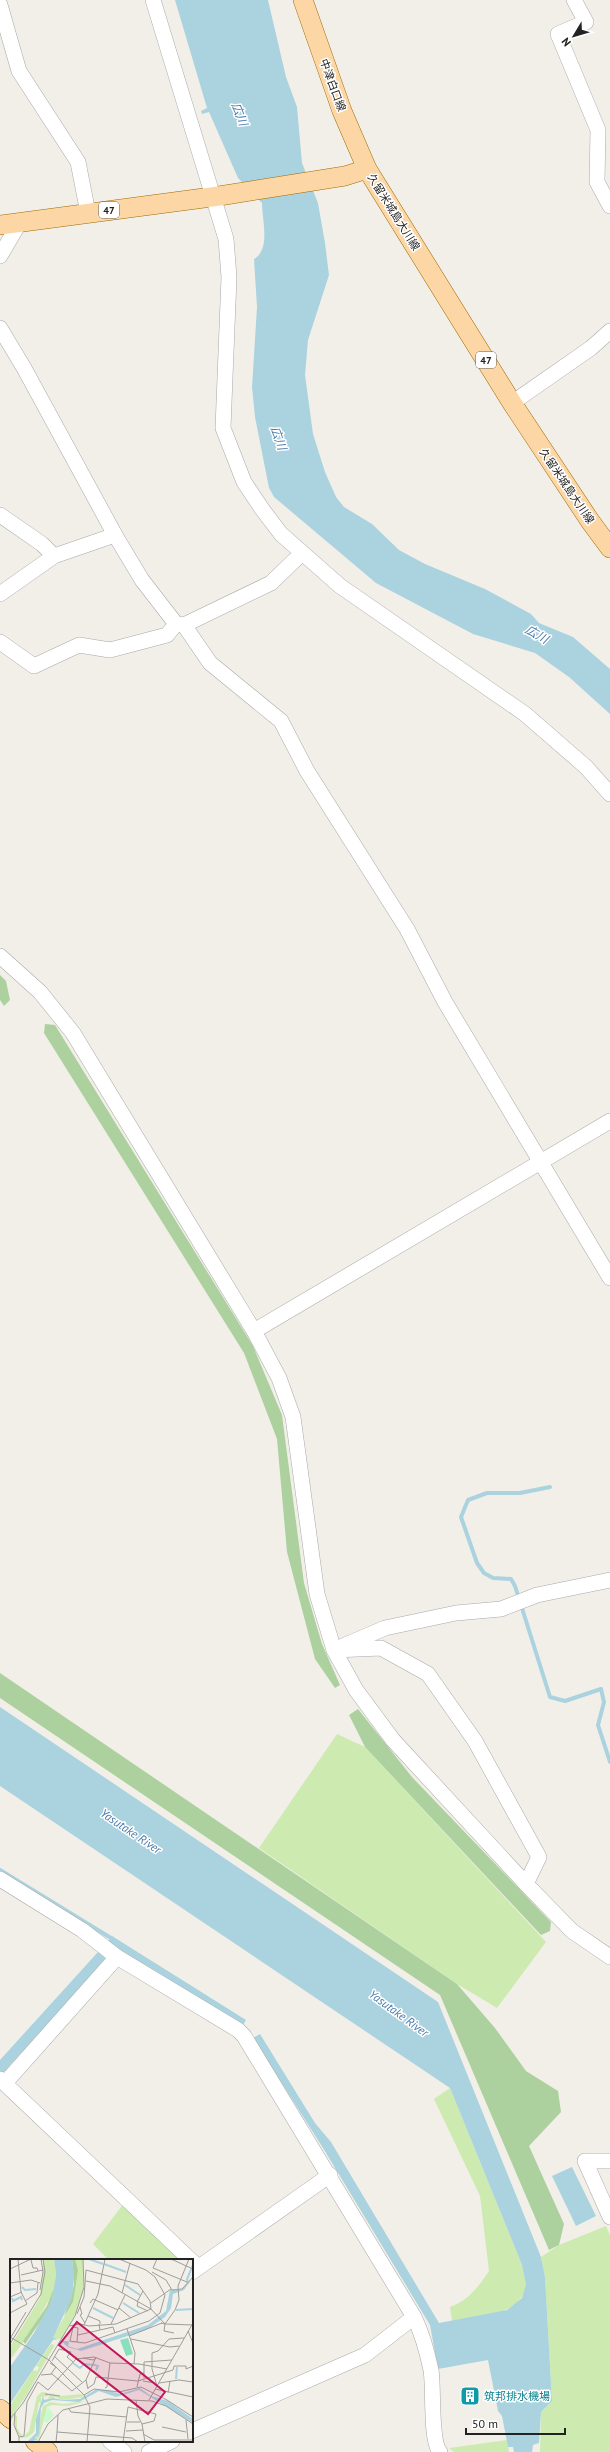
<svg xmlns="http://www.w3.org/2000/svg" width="610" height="2452" font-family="'PT Sans','Noto Sans JP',sans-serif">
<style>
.grass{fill:#cdebb0}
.forest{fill:#add19e}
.water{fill:#aad3df}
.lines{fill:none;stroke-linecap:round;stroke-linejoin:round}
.stream{stroke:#aad3df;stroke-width:4}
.minor-casing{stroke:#a9a9a9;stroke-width:16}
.major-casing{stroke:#a06b00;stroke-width:20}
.minor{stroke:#fff;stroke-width:15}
.major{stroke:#fcd6a4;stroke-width:19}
.labels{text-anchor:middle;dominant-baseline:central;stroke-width:3;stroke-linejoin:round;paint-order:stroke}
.shield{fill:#fff;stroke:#646464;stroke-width:1}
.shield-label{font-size:10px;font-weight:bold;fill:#222}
.street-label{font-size:11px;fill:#222;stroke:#fff}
.culture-label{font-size:11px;fill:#0d838f;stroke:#fff;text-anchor:start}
.water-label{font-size:12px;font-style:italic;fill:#4a7aab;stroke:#fff}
.inset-river{fill:none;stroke:#aad3df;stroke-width:2}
.inset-road{fill:none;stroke:#9f9d99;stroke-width:1}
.view{fill:#c2185b;fill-opacity:0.15;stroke:#c2185b;stroke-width:2}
.inset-edge{fill:none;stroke:#222;stroke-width:2}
</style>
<rect width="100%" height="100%" fill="#f2efe9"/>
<g class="grass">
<polygon points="337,1734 365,1747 546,1942 497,2008 457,1984 259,1848"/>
<path d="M 450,2088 L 522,2265 C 523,2271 526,2280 526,2286 C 521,2317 475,2316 452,2321 L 450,2307 C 468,2301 479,2286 489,2271 L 480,2196 L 434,2099 Z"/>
<polygon points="124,2203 185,2260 109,2260 93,2244"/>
<polygon points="606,2226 610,2235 610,2452 540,2452 541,2412 552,2401 545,2277 541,2257 559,2245"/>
<polygon points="507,2440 509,2452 454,2452 449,2448"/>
</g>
<g class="forest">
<polygon points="0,975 6,981 10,1000 4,1006 0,1000"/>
<polygon points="45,1024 55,1025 253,1346 282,1415 304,1583 322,1644 340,1685 335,1688 315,1659 287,1552 277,1439 244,1353 44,1033"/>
<polygon points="0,1673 457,1984 495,2028 526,2071 558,2091 561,2112 529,2146 564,2224 559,2245 549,2250 440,1995 0,1698"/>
<polygon points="358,1709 412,1777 551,1922 550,1931 541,1935 365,1747 349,1715"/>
</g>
<g class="water">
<path d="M 175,0 L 268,0 L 286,77 L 297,107 L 302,163 L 318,203 L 325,243 L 329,275 L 308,340 L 305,375 L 313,434 L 325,472 L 336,497 L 344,507 L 372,524 L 399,550 L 425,564 L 485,589 L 531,614 L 539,623 L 573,637 L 610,669 L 610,714 L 569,677 L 535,653 L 473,634 L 376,583 L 274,497 L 269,488 L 255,417 L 252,387 L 257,307 L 254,259 C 271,249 262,220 262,203 L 238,178 L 209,112 L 202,114 L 201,111 L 207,108 Z"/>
<polygon points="0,1707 438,2002 541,2257 545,2277 552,2401 541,2412 539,2443 533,2445 532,2452 514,2452 513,2447 508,2447 502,2416 498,2411 488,2360 438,2369 430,2325 323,2148 253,2038 260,2034 315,2123 331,2142 439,2323 507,2310 522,2298 526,2285 522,2265 450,2088 0,1786"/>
<polygon points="112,1936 246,2020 242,2027 108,1942"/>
<polygon points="98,1952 106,1959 2,2074 0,2072 0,2060"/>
<polygon points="572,2167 596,2216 576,2226 552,2176"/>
</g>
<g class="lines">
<g class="stream">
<polyline points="550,1487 520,1493 487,1493 468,1500 461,1517 477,1563 484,1573 493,1578 511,1579 515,1586 550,1697 565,1701 601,1689 604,1702 598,1725 610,1762"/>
<polyline points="0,1870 111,1938"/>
</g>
<defs>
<g id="minor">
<polyline points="153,0 226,239 229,277 223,428 244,482 262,509 281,534 340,586 525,714 586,767 610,794"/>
<polyline points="574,0 586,22 558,34 598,130 597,182 610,206"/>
<polyline points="0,5 19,71 78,162 88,213"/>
<polyline points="0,256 20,222"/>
<polyline points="0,328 24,368 115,535"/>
<polyline points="512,403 591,348 610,331"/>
<polyline points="0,515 42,544 54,556 115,535 142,580 176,624 184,625 271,583 302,553"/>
<polyline points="0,594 54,556"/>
<polyline points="184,625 210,663 281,721 307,771 407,929 445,1002 610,1278"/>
<polyline points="0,642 34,666 79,645 110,650 167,635 176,624"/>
<polyline points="0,956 40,992 73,1033 254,1331 279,1378 293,1417 317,1594 334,1650 356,1690 393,1740 526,1884 572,1931 610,1957"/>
<polyline points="254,1331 610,1121"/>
<polyline points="343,1646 385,1628 456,1613 501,1609 537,1595 610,1580"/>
<polyline points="334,1650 381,1648 428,1674 475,1741 539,1857 526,1884"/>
<polyline points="0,1879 82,1930 117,1957 238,2030 244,2036 414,2317 365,2355 192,2431"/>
<polyline points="0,2079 198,2267"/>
<polyline points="5,2083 117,1957"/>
<polyline points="610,2161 585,2161 610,2217"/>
<polyline points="192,2272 330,2175"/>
<path d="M 414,2317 C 422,2333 427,2351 431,2370 C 434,2387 430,2441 440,2452"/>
<polyline points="110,2441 124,2452"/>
<polyline points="149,2452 172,2441"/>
</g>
<g id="major">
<polyline points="303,0 342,111 367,169 512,403 590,521 610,548"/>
<polyline points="0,225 219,196 345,176 367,169"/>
<polyline points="0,2409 11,2419"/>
<polyline points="35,2441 48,2452"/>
</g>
</defs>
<use href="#minor" class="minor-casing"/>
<use href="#major" class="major-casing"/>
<use href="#minor" class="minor"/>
<use href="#major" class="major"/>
</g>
<defs>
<symbol id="building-square" viewBox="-11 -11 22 22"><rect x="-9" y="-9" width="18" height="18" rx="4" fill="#0f9aa8" stroke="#fff"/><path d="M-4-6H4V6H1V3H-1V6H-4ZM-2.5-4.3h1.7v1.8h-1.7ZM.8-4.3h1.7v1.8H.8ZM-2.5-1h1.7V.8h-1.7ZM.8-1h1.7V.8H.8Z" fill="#fff"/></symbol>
</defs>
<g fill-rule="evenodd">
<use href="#building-square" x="459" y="2385" width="22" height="22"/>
</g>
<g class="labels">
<g class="shield">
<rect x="99" y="202" width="20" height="16" rx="3"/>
<rect x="476" y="352" width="20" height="16" rx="3"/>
</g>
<g class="shield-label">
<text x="109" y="210">47</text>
<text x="486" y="360">47</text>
</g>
<g class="street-label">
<text transform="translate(333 85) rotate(70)">中津白口線</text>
<text transform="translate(394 212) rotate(58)">久留米城島大川線</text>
<text transform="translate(567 486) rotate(56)">久留米城島大川線</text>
</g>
<g class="culture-label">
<text x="484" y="2396">筑邦排水機場</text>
</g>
<g class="water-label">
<text transform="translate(240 114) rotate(69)">広川</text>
<text transform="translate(279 438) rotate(71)">広川</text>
<text transform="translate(537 634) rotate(29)">広川</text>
<text transform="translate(131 1831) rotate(34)">Yasutake River</text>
<text transform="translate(399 2013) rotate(36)">Yasutake River</text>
</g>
</g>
<g transform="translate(10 2259)">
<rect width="183" height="183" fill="#f2efe9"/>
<path d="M 34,0 L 44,0 L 46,15 L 43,34 L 20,74 L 0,101 L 0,88 L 30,39 ZM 65,0 L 73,0 L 73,30 L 66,54 L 51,80 L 42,79 L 63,43 ZM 47,82 L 16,137 L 0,160 L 0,147 L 23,111 L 27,112 L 29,108 L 26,107 L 41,85 L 45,86 ZM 39,103 L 7,156 L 7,169 L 13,178 L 19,172 L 27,137 L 32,133 L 39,134 L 38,137 L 31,138 L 31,144 L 27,142 L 29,143 L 24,173 L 18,178 L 11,179 L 5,170 L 4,157 L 0,164 L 0,183 L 0,161 L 5,155 L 6,158 ZM 40,134 L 51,137 L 72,135 L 74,138 L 51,141 L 46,138 L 38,140 ZM 77,142 L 58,147 L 42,146 L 37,148 L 29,180 L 26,179 L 33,147 L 40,143 L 53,145 Z" fill="#cdebb0"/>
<path d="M 62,0 L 65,0 L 68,11 L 63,43 L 54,58 L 64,26 ZM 44,29 L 42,41 L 35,56 L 15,85 L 13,82 L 37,47 Z" fill="#add19e"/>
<path d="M 38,148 L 44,156 L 37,164 L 33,162 Z" fill="#c8facc"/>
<path d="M 118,79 L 123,95 L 116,97 L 110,81 Z" fill="#88e0be"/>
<path d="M 44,0 L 62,0 L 64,17 L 62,38 L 43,79 L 49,80 L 43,81 L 0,145 L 0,108 L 24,74 L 42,41 L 46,15 ZM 183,18 L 174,31 L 163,35 L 161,49 L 155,58 L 136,71 L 71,92 L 58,88 L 51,82 L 57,82 L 74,85 L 59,83 L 58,87 L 67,90 L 138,66 L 156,52 L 160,31 L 171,31 ZM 130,129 L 141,137 L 158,142 L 183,160 L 183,164 L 129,131 L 106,138 L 89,132 L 69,143 L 42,141 L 34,144 L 31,149 L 29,175 L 25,179 L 28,181 L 17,183 L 26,174 L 26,160 L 33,137 L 34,141 L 43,139 L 52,141 L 70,140 L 85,131 L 98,131 L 110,135 Z" fill="#aad3df"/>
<path class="inset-river" d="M 79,0 L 93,5M 94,5 L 116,13M 178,25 L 177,20 L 183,6M 115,26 L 130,36M 12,28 L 15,31 L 26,30M 2,39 L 3,42 L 11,38 L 12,41M 113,44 L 129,54M 83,49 L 103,59M 166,51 L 183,50M 63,104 L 70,109 L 74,105 L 85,106 L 88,107 L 86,111M 166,120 L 167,108"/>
<path class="inset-road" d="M 147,0 L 143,9 L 177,23M 161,0 L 183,10M 21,1 L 23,9 L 27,9 L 28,12M 0,10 L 21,0M 142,13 L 156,21 L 162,31 L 172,30 L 183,18M 11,16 L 33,11M 76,22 L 100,27 L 141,50M 0,24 L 21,21 L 30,24M 30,31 L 33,13 L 31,0M 112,34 L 120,4M 0,38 L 12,33M 15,42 L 27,34 L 28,24M 127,43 L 133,32M 128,43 L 127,47 L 138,52M 80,44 L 83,40 L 108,51M 141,44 L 161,30M 70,48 L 72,55 L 70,56 L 75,64M 109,49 L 121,59M 0,54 L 17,45 L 11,33 L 8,0M 67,55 L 74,38 L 76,11 L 128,25 L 140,42 L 141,50M 78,57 L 90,62 L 90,65M 151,64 L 155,65 L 165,51 L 169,41 L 168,27 L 179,0M 101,65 L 115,36M 155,65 L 154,72 L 164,74M 74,66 L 88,35 L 95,0M 59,67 L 70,65 L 79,67 L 106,65 L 141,50 L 155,65 L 183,66M 117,70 L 125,94 L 124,105M 90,71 L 103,68 L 105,74M 178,72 L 183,84M 68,76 L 90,71 L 89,65M 119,77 L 152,64M 0,78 L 39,101 L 74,136 L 80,148 L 77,183M 1,78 L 16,53M 121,80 L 160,88 L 169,87M 67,83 L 68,69 L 63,68 L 60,82 L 67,83 L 75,84 L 139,62 L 150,54 L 155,36 L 145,18 L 136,11 L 109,0M 0,85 L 31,35 L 35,13 L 33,0M 44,97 L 72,123M 73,99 L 83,101 L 86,99M 42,102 L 49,90 L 61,93 L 57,98 L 63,103M 40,104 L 46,108 L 41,115M 31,116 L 42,115 L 62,132 L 76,121M 134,119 L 134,103 L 162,101M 128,122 L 163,111 L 164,107 L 176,107 L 176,110 L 183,107M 133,122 L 145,124M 149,124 L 169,121 L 183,123M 147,127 L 142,110 L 142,94 L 148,92 L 159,80 L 174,79M 127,128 L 130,115 L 134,114M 78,129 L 84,125 L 86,118 L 128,122M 95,129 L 97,128 L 100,104M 78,130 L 76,121 L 86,98M 145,130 L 183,138M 158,134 L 160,122M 35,135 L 50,137M 74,136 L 84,130 L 109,133 L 131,128 L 157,141 L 183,158M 126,141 L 128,157 L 132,165 L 135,183M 139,141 L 183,64M 59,150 L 61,153 L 117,158M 5,154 L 4,166 L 9,178M 0,160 L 13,144 L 65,57 L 74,28 L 73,0M 176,161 L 178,180M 117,163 L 130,163M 152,168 L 176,173M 116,172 L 133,171M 47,173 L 48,156M 133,175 L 144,181 L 183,181M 9,183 L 9,178 L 14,177 L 17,143 L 28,123 L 38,131 L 66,100 L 84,98 L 100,104 L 129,105 L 157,110M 28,183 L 38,165 L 53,151 L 97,140 L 142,142 L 156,147 L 183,165M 46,183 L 47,173 L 122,179 L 128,183M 113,183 L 118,148 L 146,155 L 144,162 L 132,165"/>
<path class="view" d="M 67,63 L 155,133 L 138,155 L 49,86 Z"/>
<rect width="183" height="183" class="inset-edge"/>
</g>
<g transform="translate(574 36) rotate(232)" stroke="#ffffff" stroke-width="3" paint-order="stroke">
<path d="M0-3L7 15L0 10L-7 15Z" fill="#222222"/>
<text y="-6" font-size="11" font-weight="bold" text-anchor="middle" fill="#222222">N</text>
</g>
<path d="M466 2428v6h99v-6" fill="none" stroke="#222222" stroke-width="2"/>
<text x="472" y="2428" font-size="12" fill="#222222" stroke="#ffffff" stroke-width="3" paint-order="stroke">50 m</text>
</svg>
